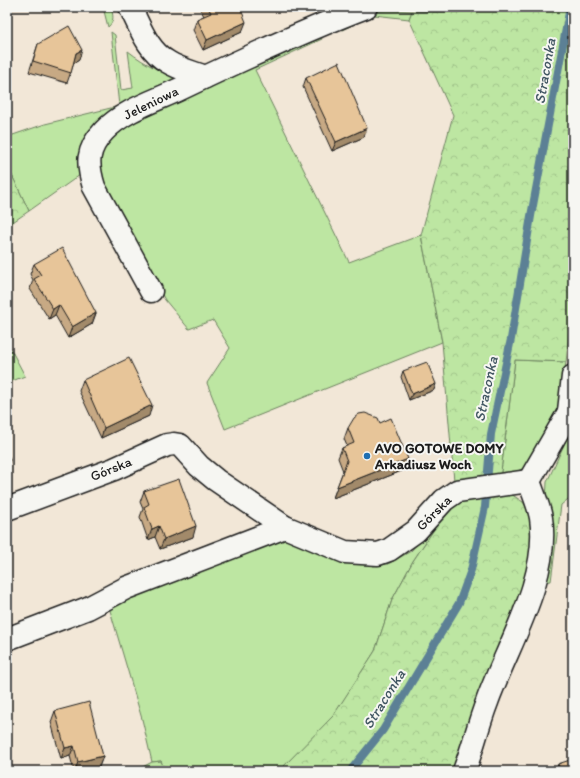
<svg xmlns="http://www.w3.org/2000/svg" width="580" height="778" font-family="Itim,sans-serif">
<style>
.grass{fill:#bde6a2;stroke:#6c815f}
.forest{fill:url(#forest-crowns);stroke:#6c815f}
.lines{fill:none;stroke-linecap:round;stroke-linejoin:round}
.stream{stroke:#5b8095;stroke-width:8}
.minor-casing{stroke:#1c1c1c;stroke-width:25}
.minor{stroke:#f6f6f2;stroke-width:22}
.wall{fill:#c7a984;stroke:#1c1c1c}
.shaded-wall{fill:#a28a6b;stroke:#1c1c1c}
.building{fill:#e7c599;stroke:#1c1c1c}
.poi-dot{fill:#1f6fb2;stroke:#f6f6f2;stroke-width:1.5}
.labels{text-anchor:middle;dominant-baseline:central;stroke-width:4;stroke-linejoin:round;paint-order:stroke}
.street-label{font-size:14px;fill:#1c1c1c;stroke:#f6f6f2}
.poi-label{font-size:14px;font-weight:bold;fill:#1c1c1c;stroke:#f6f6f2;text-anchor:start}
.water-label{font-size:15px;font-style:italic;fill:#415662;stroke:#f6f6f2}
</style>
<defs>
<pattern id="forest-crowns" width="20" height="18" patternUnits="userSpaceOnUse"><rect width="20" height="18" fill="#bde6a2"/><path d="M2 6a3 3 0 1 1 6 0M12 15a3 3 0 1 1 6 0" fill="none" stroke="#a2c58b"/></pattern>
</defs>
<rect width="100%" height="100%" fill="#f2e7d7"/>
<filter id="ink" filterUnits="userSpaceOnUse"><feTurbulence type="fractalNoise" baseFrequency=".025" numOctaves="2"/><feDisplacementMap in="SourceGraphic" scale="8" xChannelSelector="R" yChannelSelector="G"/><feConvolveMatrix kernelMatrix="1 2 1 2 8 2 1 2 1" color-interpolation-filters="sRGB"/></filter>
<g filter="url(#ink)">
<g class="grass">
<path d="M 103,7 L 111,7 C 113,15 115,21 108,27 Z"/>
<polygon points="390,10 412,11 409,19 374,15 342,30 340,27 375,11"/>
<path d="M 111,32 L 115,35 L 121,90 L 133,88 L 128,51 C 137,58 145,63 155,68 C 165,72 172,73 180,81 L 143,100 L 80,175 L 29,211 L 7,165 L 7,137 L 45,124 L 119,106 Z"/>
<polygon points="320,34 322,39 255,70 349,262 421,235 442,342 225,429 207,383 230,348 213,320 189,329 165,300 103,190 97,167 100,152 117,128"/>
<polygon points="7,342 25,376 7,383"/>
<polygon points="515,360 566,362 560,402 549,430 524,468 500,479"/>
<polygon points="573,425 573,495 561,505 551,581 542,582 547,482"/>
<polygon points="449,507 413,561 392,600 375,651 333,717 279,771 165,771 161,761 152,762 142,719 109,607 213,561 286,538 373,566 388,564 411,551"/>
</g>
<g class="forest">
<polygon points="485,7 573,7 573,302 566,362 515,360 500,479 454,481 442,342 421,235 453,115 409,19 412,11 458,12"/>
<polygon points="7,165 29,211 7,226"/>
<polygon points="508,492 523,502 533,518 531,579 459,771 279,771 333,716 375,651 392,600 413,561 449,507 465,496"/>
<polygon points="161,761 165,771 135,771 152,762"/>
</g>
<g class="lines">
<polyline class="stream" points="350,771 383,730 459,603 471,570 485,507 491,434 511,339 531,216 570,7"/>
<defs>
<g id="minor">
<path d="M 130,7 C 140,27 148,51 168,62 C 179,69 193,72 205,77"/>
<path d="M 151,291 L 94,187 C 87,164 86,150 104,131 C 124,110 155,101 180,89 C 241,60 303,31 366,7"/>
<polyline points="569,411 573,376"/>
<polyline points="529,481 573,405"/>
<polyline points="7,509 114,469 167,445 174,444 180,445 199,466 216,480 285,527 345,552 378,554 389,550 416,531 444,500 457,491 529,481"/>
<polyline points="7,639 88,608 126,588 285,527"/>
<path d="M 464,771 C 473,748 478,725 487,702 C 507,646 550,579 541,518 C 539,506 533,493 529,481"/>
</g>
</defs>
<use href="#minor" class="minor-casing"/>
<use href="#minor" class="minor"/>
</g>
<g class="wall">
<polygon points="199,7 240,7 242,32 203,50 193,30 197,19 204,16"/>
<polygon points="38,44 79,60 74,63 67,83 29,72"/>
<polygon points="306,78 364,137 332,151 303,87"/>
<polygon points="34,264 96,313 92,324 68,338 55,315 49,319 30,289 33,280 30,274"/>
<polygon points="403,371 434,390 409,400 401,377"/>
<polygon points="83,380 149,416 101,438 79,391"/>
<polygon points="380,423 404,470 333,498 343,471 338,458 342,448 347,446 344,439 348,428"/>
<polygon points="144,491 193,537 160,549 155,537 148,540 140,517 143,509 140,502"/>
<polygon points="573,672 573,725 569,725 571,677"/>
<polygon points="55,711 103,756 99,767 83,771 74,771 70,756 61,759 51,722"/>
<polygon points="558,764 573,771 557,771 556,770"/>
</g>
<g class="shaded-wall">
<polygon points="246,22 242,32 203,50 207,40"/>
<polygon points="82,50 79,60 73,64 76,53"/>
<polygon points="367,128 364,137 332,151 336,142"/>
<polygon points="59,305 55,315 49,319 53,309"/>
<polygon points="96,313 92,324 68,338 72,327"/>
<polygon points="436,384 434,390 409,400 412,394"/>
<polygon points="152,405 149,416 101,438 104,428"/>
<polygon points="408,459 404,470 333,498 337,487"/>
<polygon points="10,460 7,469 7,461"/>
<polygon points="159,526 155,537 148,540 152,529"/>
<polygon points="196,526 193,537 160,549 164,539"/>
<polygon points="572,714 573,725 569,725"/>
<polygon points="74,746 70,756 61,759 65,748"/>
<polygon points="103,756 99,767 83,771 75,771 78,762"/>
</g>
<g class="building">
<polygon points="208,7 240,7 246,22 207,40 197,19 211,13"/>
<polygon points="69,26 82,50 76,53 71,73 33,61 38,44"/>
<polygon points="339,62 367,128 336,142 306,78"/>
<polygon points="62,248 96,313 72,327 59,305 53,309 34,279 41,275 34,264"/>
<polygon points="129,358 152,405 104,428 83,380"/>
<polygon points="427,362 436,384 412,394 403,371"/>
<polygon points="365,413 378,418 380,423 391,418 408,459 337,487 347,461 342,448 354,443 348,428 354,418 359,414"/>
<polygon points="7,451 10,460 7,461"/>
<polygon points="179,479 196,526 164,539 159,526 152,529 144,507 149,504 144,491"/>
<polygon points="89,702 103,756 78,762 74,746 65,748 55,711"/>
<polygon points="573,759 573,771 561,771 558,764"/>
</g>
</g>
<circle class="poi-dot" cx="367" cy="456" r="4"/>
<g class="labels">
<g class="street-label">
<text transform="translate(151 103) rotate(-26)">Jeleniowa</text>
<text transform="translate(111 469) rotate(-22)">Górska</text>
<text transform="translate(434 513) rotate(-45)">Górska</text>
</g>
<g class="poi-label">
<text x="375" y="448">AVO GOTOWE DOMY<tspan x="375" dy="16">Arkadiusz Woch</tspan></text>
</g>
<g class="water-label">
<text transform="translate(545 71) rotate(-80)">Straconka</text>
<text transform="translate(486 389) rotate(-78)">Straconka</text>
<text transform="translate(384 699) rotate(-58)">Straconka</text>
</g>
</g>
<rect width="580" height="778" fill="none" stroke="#f6f6f2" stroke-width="24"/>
<rect x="12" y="12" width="556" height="754" fill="none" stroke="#1c1c1c" stroke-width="1.5" filter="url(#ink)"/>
</svg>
